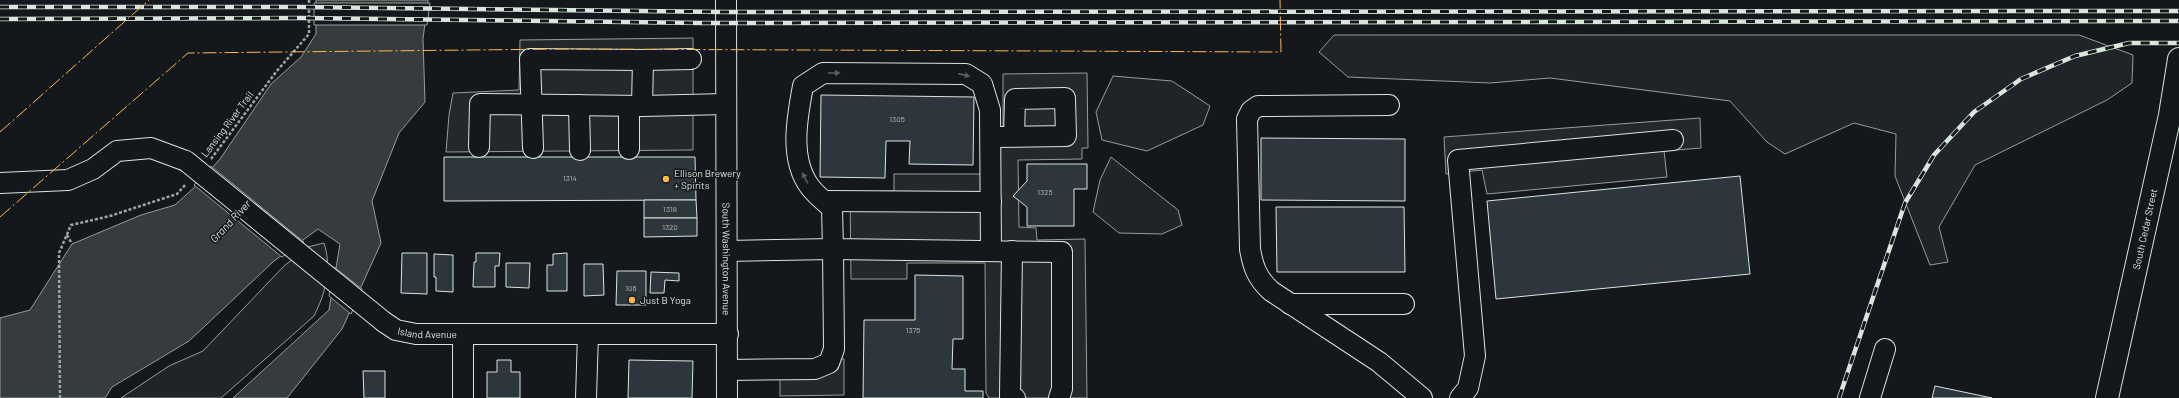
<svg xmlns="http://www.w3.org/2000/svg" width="2179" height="398" font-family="Barlow,sans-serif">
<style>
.green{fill:#202428;stroke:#939e99}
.parking{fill:#24282b;stroke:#939e99}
.water{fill:#363b3e;stroke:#939e99}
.pier{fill:#14181c;stroke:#939e99}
.building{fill:#2c363c;stroke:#d8e6dc}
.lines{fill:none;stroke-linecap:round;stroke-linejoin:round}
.minor-casing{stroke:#d8e6dc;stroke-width:22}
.major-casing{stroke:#d8e6dc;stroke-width:24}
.path{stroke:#9da8a2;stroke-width:2.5;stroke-dasharray:3 2;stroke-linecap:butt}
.minor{stroke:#14181c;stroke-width:20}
.major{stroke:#14181c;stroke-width:22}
.rail-casing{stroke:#d8e6dc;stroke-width:4.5}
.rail{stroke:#14181c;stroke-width:3;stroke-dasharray:9;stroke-linecap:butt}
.minor-bridge-casing{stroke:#d8e6dc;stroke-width:22;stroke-linecap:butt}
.minor-bridge{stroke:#14181c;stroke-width:20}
.power{stroke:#ffb74d;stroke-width:1;stroke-dasharray:14 3 2 3;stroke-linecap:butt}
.oneway{fill:#59605f}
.poi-dot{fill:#ffb74d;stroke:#14181c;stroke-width:1.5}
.labels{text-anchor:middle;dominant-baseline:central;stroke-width:3;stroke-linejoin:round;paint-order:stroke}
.number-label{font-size:8px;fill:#adbab4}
.street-label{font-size:10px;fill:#d8e6dc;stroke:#14181c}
.poi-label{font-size:10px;fill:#d8e6dc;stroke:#14181c;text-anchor:start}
.water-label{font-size:11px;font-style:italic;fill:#d8e6dc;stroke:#14181c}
</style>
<rect width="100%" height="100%" fill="#14181c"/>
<g class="green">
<polygon points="1334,35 2079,35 2133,55 2132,83 2107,100 1975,165 1939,227 1948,262 1930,265 1895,176 1896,134 1854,123 1785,154 1767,142 1730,101 1550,78 1490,83 1348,77 1319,52"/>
<polygon points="1113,76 1172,81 1210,106 1203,125 1147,151 1102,140 1096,112"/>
<polygon points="1111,157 1178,210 1182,225 1162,234 1119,233 1093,212 1100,180"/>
<path d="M 324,243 C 332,268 326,292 314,316 L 221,398 L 121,398 L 169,366 L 203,351 L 284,266 L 308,247 Z"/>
</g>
<g class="parking">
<polygon points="693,38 693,150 446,152 449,115 453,93 519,90 520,40"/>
<polygon points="1087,73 1088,148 1082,148 1082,159 1018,160 1019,227 1036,228 1037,240 1085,239 1087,398 989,398 986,393 985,263 907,263 907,279 851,279 850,192 894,191 894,174 982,174 1003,127 1003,74"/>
<polygon points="1700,118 1701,148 1664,151 1667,177 1487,194 1482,170 1446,174 1444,137"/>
<polygon points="844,359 844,395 780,396 780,360"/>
</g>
<polygon class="water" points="316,0 428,0 423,39 425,102 399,133 372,201 381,243 342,329 287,398 233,398 329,310 340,244 318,229 274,261 189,341 112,387 105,398 0,398 0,318 30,310 72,244 141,215 175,205 198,184 220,159 271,84 301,57 316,34"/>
<g class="pier">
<polygon points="314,3 430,3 427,25 314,25"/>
<polygon points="211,166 304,242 282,257 194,185"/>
<polygon points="334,267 362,289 351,314 329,296"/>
</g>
<g class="building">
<polygon points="821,95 974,97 973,165 909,164 910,141 886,141 885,178 820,177"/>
<polygon points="1261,138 1405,139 1405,201 1261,200"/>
<polygon points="444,157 695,157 696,200 444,201"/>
<polygon points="1027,164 1087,164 1087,189 1074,189 1074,226 1027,226 1027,207 1013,196 1027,181"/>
<polygon points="1740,176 1750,274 1496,299 1487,201"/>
<polygon points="644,200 696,200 697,218 644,218"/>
<polygon points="1276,207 1404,207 1405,272 1277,272"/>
<polygon points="644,218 697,218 697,236 644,237"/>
<polygon points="402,253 427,253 427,294 401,293"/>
<polygon points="476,253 500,253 499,266 495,266 495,287 473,287 474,262 476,262"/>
<polygon points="567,253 567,291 547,291 547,265 553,265 553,254"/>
<polygon points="434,254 453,255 453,292 436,291 436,277 434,277"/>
<polygon points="506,263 530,263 529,288 506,287"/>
<polygon points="584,264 603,264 604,295 584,296"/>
<polygon points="617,271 646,271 646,305 616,305"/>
<polygon points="651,272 679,273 679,281 665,280 664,293 650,293"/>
<polygon points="915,275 963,276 963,339 953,339 952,369 965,369 965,391 983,391 983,398 863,398 864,320 915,320"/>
<polygon points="497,360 511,360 511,372 520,372 520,398 487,398 487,372 497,372"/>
<polygon points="629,360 693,361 692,398 628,398"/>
<polygon points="363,371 385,371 385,398 364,398"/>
<polygon points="1935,386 1992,398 1932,398"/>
</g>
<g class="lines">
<defs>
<g id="minor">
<path id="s1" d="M 726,0 L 727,398"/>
<polyline points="643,60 691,59"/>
<polyline points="579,105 580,150"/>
<path d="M 1389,105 L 1258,106 L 1251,111 L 1247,119 L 1250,249 C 1253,267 1257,278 1271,291 L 1379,362 L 1422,398"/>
<polyline points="629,106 629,149"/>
<polyline points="991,137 1066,136 1065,98 1015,99 1014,137"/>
<polyline points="479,147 480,104 642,106"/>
<polyline points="533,148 530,59 643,60 642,106 726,104"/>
<polyline points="0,183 68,180 93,169 117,151 151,148 186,161"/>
<polyline points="825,201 991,202"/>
<polyline points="727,251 833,249 834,349 829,363 815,369 727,370"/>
<path d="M 991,251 L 990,110 L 982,84 L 966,74 L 823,73 L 803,86 C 797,118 789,159 810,187 C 816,195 825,202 832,208 L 833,249 L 1062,252 L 1062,389 L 1059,398"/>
<polyline points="1012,251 1010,396 1015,398"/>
<polyline points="1290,304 1404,304"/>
<path id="s2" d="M 384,322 L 396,330 L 416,334 L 728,334"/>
<polyline points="463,334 463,398"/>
<polyline points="586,398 588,334"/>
<polyline points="1460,398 1468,388 1475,356 1458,160 1673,140"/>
<polyline points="1870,398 1885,349"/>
</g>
<g id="major">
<path id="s3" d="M 2107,398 L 2170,115 L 2179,59"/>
</g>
</defs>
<use href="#minor" class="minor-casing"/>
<use href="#major" class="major-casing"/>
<g class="path">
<polyline points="211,159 276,72 309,34 309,0"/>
<polyline points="67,235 72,244"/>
<polyline points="60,398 59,253 71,225 110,216 177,194 186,184"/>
</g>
<use href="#minor" class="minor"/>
<use href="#major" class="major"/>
<defs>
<g id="rail">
<polyline points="0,7 301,7 726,12 2179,11"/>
<polyline points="0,19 301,18 703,23 2179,21"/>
<polyline points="1839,398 1905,203 1934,155 1974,112 2021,79 2075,56 2129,43 2179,43"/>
</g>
</defs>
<use href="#rail" class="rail-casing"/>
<use href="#rail" class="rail"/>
<defs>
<polyline id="minor-bridge" points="186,161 384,322"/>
</defs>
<use href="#minor-bridge" class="minor-bridge-casing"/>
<use href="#minor-bridge" class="minor-bridge"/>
<g class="power">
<polyline points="0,132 149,0"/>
<polyline points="0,217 188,53 565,49 1281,52 1280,0"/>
</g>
</g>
<defs><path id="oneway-solid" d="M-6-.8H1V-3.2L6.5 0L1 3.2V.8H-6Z"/></defs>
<g class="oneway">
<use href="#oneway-solid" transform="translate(834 73)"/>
<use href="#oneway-solid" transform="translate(964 75) rotate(13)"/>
<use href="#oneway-solid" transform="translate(805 178) rotate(-118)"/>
</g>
<g class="poi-dot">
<circle cx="666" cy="179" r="4"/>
<circle cx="632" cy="300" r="4"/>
</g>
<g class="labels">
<g class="number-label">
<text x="897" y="119">1305</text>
<text x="570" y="178">1314</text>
<text x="1045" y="192">1325</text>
<text x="670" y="209">1318</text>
<text x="670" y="227">1320</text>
<text x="631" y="288">106</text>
<text x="913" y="330">1375</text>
</g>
<g class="street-label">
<text transform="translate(227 124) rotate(-53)">Lansing River Trail</text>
<text stroke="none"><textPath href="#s3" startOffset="173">South Cedar Street</textPath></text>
<text stroke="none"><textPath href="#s1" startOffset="259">South Washington Avenue</textPath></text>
<text stroke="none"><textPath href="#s2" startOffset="46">Island Avenue</textPath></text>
</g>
<g class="poi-label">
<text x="674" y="173">Ellison Brewery<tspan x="674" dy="12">+ Spirits</tspan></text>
<text x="640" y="300">Just B Yoga</text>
</g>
<g class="water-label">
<text transform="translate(230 221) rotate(-47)">Grand River</text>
</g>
</g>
</svg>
